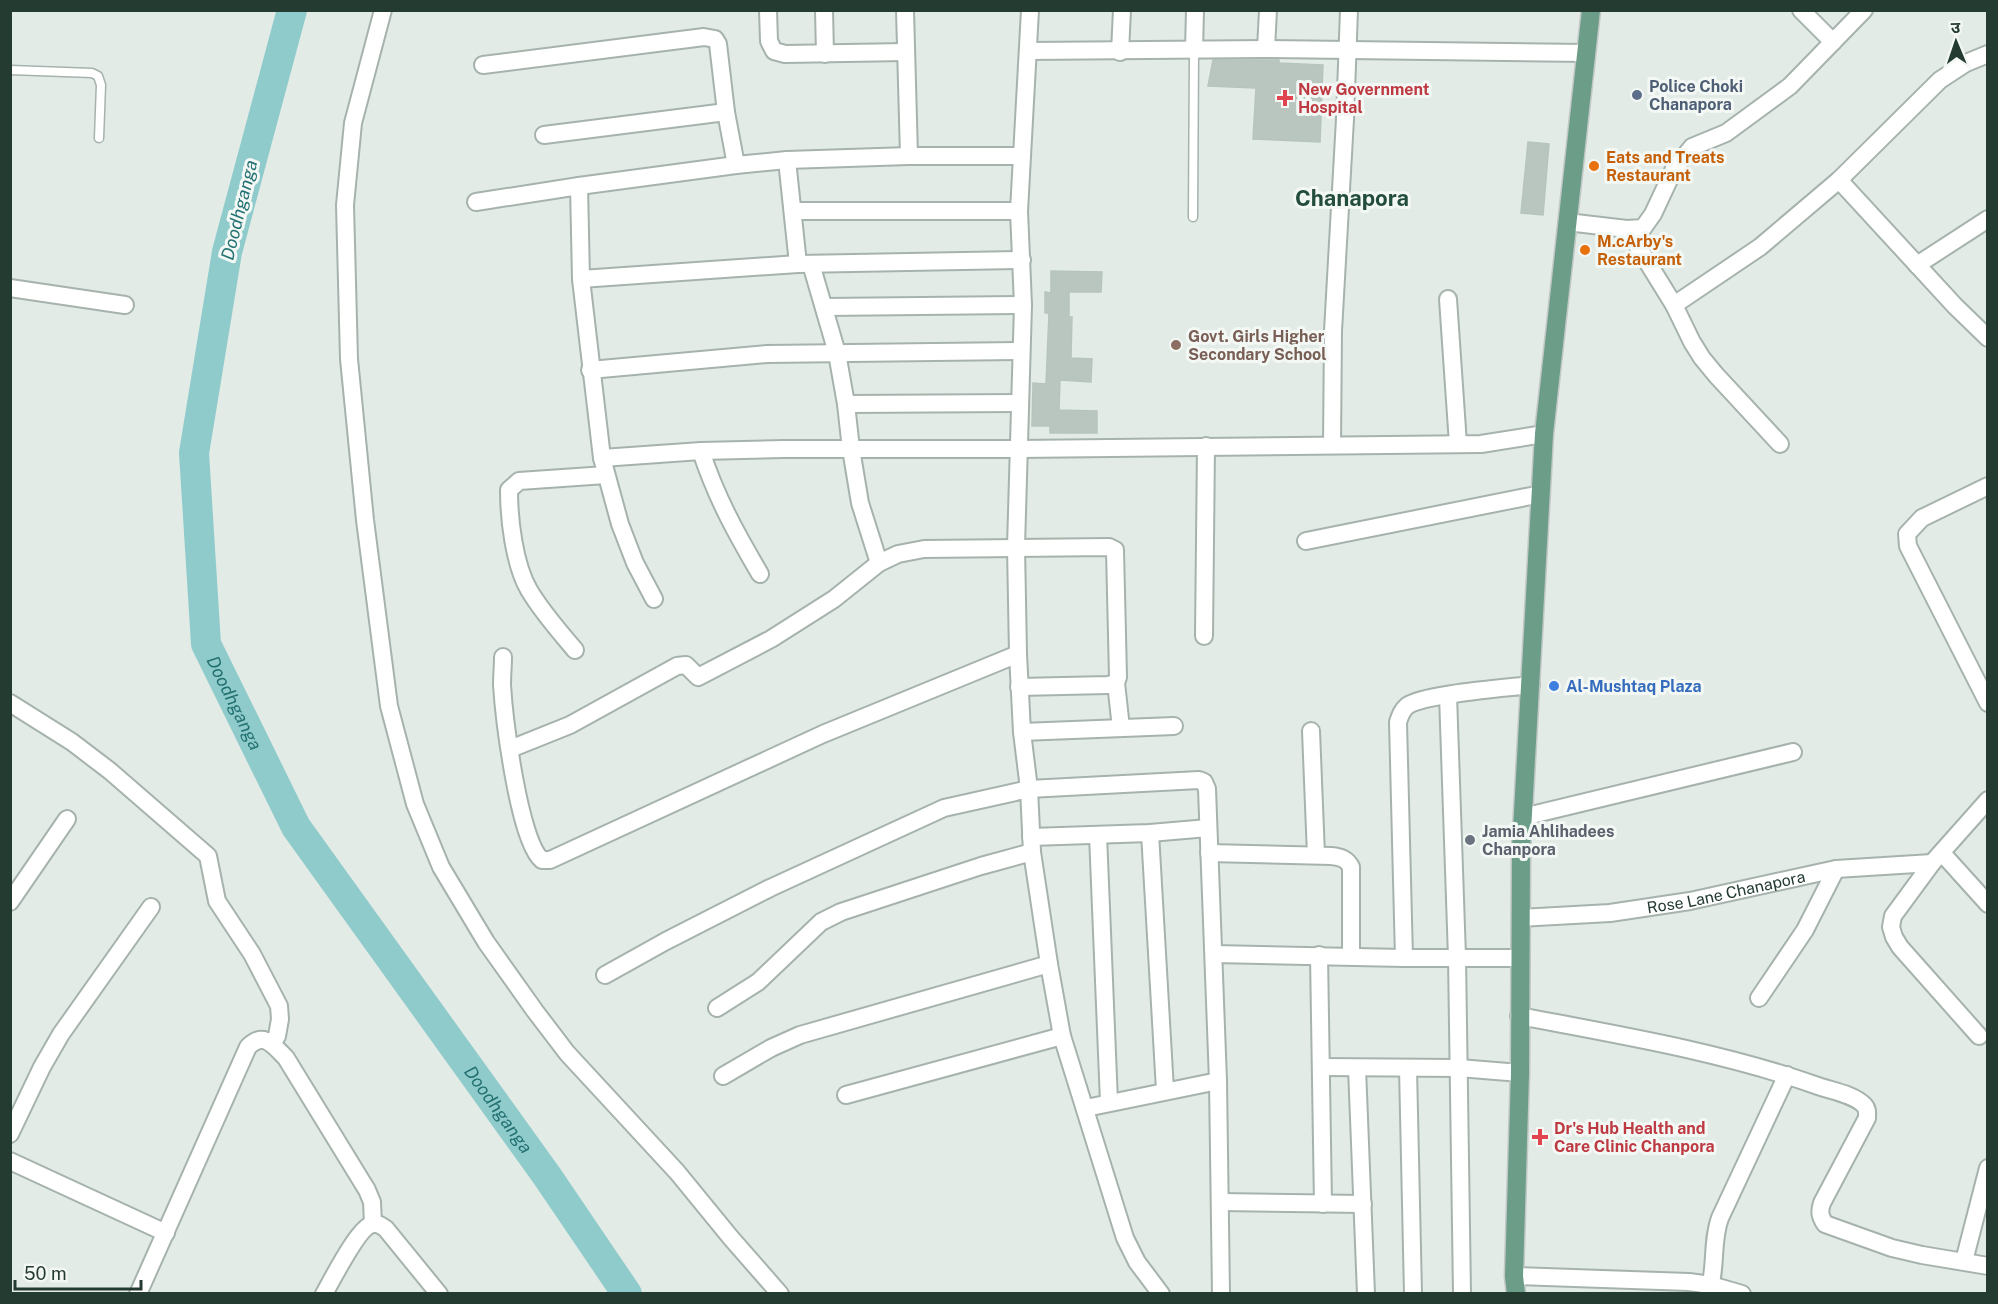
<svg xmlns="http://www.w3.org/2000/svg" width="1998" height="1304" font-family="'Public Sans','Noto Sans Devanagari',sans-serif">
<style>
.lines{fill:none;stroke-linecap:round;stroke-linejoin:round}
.river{stroke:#90cbcc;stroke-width:30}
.building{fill:#b8c6bf;stroke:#b6c5bc;stroke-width:1.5}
.service-casing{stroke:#a6b3ac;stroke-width:11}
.minor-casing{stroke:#a6b3ac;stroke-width:20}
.primary-casing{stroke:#c2c8c6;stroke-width:21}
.service{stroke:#fff;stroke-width:8}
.minor{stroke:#fff;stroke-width:16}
.primary{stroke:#6b9d89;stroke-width:18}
.service-dot{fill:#5c6f8a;stroke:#f3f8f5;stroke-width:2}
.health-dot{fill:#e0444e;stroke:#f3f8f5;stroke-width:2}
.food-dot{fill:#e8710a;stroke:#f3f8f5;stroke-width:2}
.education-dot{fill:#8d6e63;stroke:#f3f8f5;stroke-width:2}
.shop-dot{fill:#3f7fe0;stroke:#f3f8f5;stroke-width:2}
.worship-dot{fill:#6b7280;stroke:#f3f8f5;stroke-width:2}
.labels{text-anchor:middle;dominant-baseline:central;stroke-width:6;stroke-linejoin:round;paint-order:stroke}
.service-label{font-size:16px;font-weight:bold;fill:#4e5e75;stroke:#f3f8f5;text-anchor:start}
.health-label{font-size:16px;font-weight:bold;fill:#be3a42;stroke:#f3f8f5;text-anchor:start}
.food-label{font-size:16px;font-weight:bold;fill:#c56008;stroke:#f3f8f5;text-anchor:start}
.education-label{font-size:16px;font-weight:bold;fill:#785e54;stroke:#f3f8f5;text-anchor:start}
.shop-label{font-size:16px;font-weight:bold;fill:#366cbe;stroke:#f3f8f5;text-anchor:start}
.worship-label{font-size:16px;font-weight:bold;fill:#5b616d;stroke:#f3f8f5;text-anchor:start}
.street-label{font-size:16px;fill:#243b32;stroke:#f3f8f5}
.water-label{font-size:18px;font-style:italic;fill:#237172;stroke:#f3f8f5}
.district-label{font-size:22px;font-weight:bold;fill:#224c3b;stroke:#f3f8f5}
</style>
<rect width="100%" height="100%" fill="#e3ebe6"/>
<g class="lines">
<path class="river" id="s1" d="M 292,10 L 227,252 L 194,453 L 206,644 L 296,827 L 547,1176 L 627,1294"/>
</g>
<g class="building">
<polygon points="1213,60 1279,60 1279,63 1323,65 1320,142 1253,139 1256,88 1208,86"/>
<polygon points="1528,142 1549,144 1543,215 1521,213"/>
<polygon points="1051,271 1102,272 1101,292 1069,292 1069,317 1072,317 1071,358 1092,359 1091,382 1060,380 1059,410 1097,411 1097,433 1050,433 1050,426 1032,426 1033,383 1046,384 1049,313 1045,313 1045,292 1051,293"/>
</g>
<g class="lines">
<defs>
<g id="service">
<polyline points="10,70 92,73 98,76 101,85 99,138"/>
<polyline points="1193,217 1194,51"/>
</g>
<g id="minor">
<polyline points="383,10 353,123 345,205 349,359 365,520 389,706 415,804 441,867 486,942 535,1011 567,1053 677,1172 731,1238 780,1294"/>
<polyline points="768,10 769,41 774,51 785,54 906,52"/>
<polyline points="824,10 825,54"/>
<polyline points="905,10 909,156"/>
<polyline points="1030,10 1019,211 1023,305 1016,547 1018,654 1022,732 1029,789 1032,852 1049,964 1062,1036 1125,1238 1137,1262 1161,1294"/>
<polyline points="1801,10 1833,42"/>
<polyline points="1266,49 1268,10"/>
<polyline points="1028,51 1266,49 1586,53"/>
<polyline points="1194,51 1195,10"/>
<polyline points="1120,52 1122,10"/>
<polyline points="483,65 704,37 715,39 718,44 726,112 736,165"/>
<polyline points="544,135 726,112"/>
<polyline points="787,160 798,264"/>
<polyline points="1839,180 1955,306 1988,338"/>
<polyline points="579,186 581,279 602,458 620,524 635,563 654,599"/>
<polyline points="476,202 579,186 736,165 787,160 909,156 1021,156"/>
<polyline points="793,211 1019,211"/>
<polyline points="1567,222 1627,229 1643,228 1653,214 1674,169 1692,147 1726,133 1790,86 1864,10"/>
<polyline points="1627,229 1674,305 1692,342 1702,358 1716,375 1780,444"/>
<polyline points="811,264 837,353 846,404 851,449 860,503 879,563"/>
<polyline points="1917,265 1988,219"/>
<polyline points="581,279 798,264 1022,260"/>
<polyline points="10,288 125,305"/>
<polyline points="1448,299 1458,444"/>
<polyline points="1674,305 1760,247 1839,180 1940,80 1966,63 1988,54"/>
<polyline points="824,307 1023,305"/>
<polyline points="590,370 767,354 1021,351"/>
<polyline points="846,404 1020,403"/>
<polyline points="1332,445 1333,331 1345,119 1349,10"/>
<path d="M 701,451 C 716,497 736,533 760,574"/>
<polyline points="602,458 701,451 784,449 1019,449 1481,444 1544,434"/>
<polyline points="1988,486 1922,518 1907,534 1908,546 1988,703"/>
<polyline points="1306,541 1541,494"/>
<polyline points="1204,636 1206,446"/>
<path d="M 575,650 C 559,631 542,612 529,590 C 514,564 509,519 509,490 L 519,481 L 606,475"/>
<path d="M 503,657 C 503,666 502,675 502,685 C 504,717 519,842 542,860 L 550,860 L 823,734 L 1018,654"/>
<polyline points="1116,683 1121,728"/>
<polyline points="1448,695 1457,957 1462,1294"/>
<polyline points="10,703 72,742 110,771 208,856 217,901 252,954 279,1006 280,1019 277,1036 272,1044"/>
<polyline points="1311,731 1316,855"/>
<polyline points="1022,732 1174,726"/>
<polyline points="510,749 570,725 677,666 686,665 698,677 702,675 771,639 834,599 879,563 898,554 924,549 1109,547 1115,550 1118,677 1116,683 1108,685 1019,687"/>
<polyline points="1523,817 1793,752"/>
<polyline points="1150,833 1165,1090"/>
<polyline points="1098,835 1109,1102"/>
<polyline points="1031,837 1150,833 1208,828"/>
<path d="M 1209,853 L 1331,856 C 1341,857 1347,859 1351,867 L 1351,956"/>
<polyline points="1942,853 1988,904"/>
<polyline points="10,902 67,819"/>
<path id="s2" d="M 1521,918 L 1610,913 L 1690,901 L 1836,869 L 1932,863"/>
<polyline points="1214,954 1404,958 1521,958"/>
<polyline points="1319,955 1323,1204"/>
<path d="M 1404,958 L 1398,722 C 1400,716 1402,710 1407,706 C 1423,694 1507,688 1531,685"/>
<polyline points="605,975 666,941 770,888 944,808 1029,789 1199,780 1204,782 1207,789 1218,1081 1221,1294"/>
<polyline points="1759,998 1805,930 1836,869"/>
<polyline points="717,1008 758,982 821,922 841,912 981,866 1032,852"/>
<path d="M 1519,1016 C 1619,1035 1722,1052 1818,1086 C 1832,1091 1853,1094 1864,1105 C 1868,1109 1867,1113 1867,1118 L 1822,1203 C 1819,1212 1820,1216 1825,1224 L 1892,1248 L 1922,1255 L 1988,1266"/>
<polyline points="1979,1036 1900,947 1894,937 1891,927 1893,916 1932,863 1988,800"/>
<polyline points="1322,1067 1459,1068 1520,1073"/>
<polyline points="1357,1068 1366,1294"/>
<polyline points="1408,1068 1413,1294"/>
<polyline points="723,1076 771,1048 800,1035 1049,964"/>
<polyline points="846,1095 1062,1036"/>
<polyline points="1086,1108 1218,1081"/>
<polyline points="10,1134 42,1067 61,1034 151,907"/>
<polyline points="10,1161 166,1233"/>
<polyline points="1220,1202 1363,1204"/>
<polyline points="1964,1261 1988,1168"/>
<polyline points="1514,1276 1689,1282 1711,1285 1742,1294"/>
<path d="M 138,1294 L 248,1047 C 264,1031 273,1045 286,1058 L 367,1190 L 372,1202 L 373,1224"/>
<path d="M 324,1294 C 332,1280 359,1226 373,1224 C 378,1223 382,1226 386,1229 L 439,1294"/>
<path d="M 1708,1294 C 1717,1270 1711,1242 1720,1218 L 1787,1075"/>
</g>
<polyline id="primary" points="1516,1294 1514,1276 1520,1073 1521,849 1544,434 1591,10"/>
</defs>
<use href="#service" class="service-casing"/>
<use href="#minor" class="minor-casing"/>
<use href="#primary" class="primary-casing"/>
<use href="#service" class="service"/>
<use href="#minor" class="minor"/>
<use href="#primary" class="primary"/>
</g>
<circle class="service-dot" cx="1637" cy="95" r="6"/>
<g class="health-dot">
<path d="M1282 89h6v6h6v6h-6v6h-6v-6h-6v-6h6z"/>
<path d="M1537 1128h6v6h6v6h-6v6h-6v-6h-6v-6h6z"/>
</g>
<g class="food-dot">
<circle cx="1594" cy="166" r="6"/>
<circle cx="1585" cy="250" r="6"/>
</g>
<circle class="education-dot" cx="1176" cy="345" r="6"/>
<circle class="shop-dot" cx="1554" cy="686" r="6"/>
<circle class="worship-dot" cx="1470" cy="840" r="6"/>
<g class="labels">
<g class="service-label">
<text x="1649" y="86">Police Choki<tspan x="1649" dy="18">Chanapora</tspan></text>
</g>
<g class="health-label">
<text x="1298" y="89">New Government<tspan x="1298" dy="18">Hospital</tspan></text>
<text x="1554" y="1128">Dr's Hub Health and<tspan x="1554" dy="18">Care Clinic Chanpora</tspan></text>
</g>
<g class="food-label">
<text x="1606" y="157">Eats and Treats<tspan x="1606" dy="18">Restaurant</tspan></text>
<text x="1597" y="241">M.cArby's<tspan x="1597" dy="18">Restaurant</tspan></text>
</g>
<g class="education-label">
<text x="1188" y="336">Govt. Girls Higher<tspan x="1188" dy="18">Secondary School</tspan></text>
</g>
<g class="shop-label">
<text x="1566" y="686">Al-Mushtaq Plaza</text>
</g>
<g class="worship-label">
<text x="1482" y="831">Jamia Ahlihadees<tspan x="1482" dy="18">Chanpora</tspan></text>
</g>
<g class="street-label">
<text stroke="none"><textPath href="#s2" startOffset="207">Rose Lane Chanapora</textPath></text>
</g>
<g class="water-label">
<text transform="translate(239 210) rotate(-76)">Doodhganga</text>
<text stroke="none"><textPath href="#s1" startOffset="711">Doodhganga</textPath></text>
<text stroke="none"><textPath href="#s1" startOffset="1197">Doodhganga</textPath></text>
</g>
<g class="district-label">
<text x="1352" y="198">Chanapora</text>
</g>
</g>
<rect width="1998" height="1304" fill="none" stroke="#243b32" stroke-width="24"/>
<g transform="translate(1956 42) rotate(358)" stroke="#f3f8f5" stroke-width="4.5" paint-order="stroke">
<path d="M0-4.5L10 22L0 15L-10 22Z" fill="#243b32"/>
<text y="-9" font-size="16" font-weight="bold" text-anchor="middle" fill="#243b32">उ</text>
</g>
<path d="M15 1280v9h126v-9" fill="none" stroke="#243b32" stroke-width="3"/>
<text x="24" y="1280" font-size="18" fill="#243b32" stroke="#f3f8f5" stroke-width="4.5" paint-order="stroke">50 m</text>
</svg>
